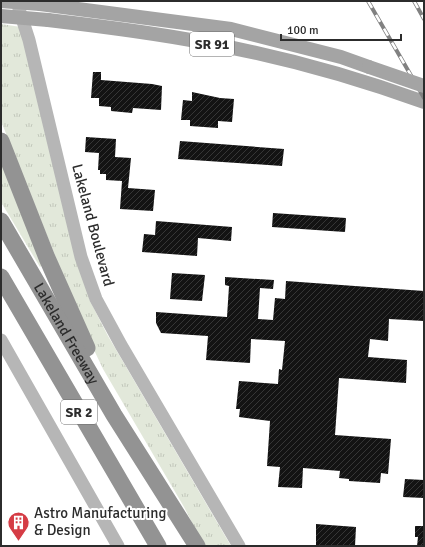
<svg xmlns="http://www.w3.org/2000/svg" width="425" height="547" font-family="Signika,sans-serif">
<style>
.grass{fill:url(#grass-tufts)}
.building{fill:url(#building-hatch)}
.lines{fill:none;stroke-linecap:round;stroke-linejoin:round}
.secondary{stroke:#b6b6b6;stroke-width:13}
.primary{stroke:#a4a4a4;stroke-width:14}
.highway{stroke:#939393;stroke-width:17}
.rail-casing{stroke:#818181;stroke-width:4}
.rail{stroke:#fff;stroke-width:2.5;stroke-dasharray:8;stroke-linecap:butt}
.primary-bridge{stroke:#a4a4a4;stroke-width:14}
.labels{text-anchor:middle;dominant-baseline:central;stroke-width:4;stroke-linejoin:round;paint-order:stroke}
.shield{fill:#fff;stroke:#6b6b6b;stroke-width:1}
.shield-label{font-size:14px;font-weight:bold;fill:#2c2c2c}
.street-label{font-size:15px;fill:#2c2c2c;stroke:#fff}
.poi-label{font-size:15px;fill:#2c2c2c;stroke:#fff;text-anchor:start}
</style>
<defs>
<pattern id="grass-tufts" width="24" height="20" patternUnits="userSpaceOnUse"><rect width="24" height="20" fill="#e2e8da"/><path d="M3 7l-1-3M5 7V3M7 7l1-3M15 17l-1-3M17 17v-4M19 17l1-3" fill="none" stroke="#c2c7bb"/></pattern>
<pattern id="building-hatch" width="6" height="6" patternUnits="userSpaceOnUse"><rect width="6" height="6" fill="#131313"/><path d="M-1 1l2-2M0 6l6-6M5 7l2-2" fill="none" stroke="#363636"/></pattern>
</defs>
<rect width="100%" height="100%" fill="#fff"/>
<g class="grass">
<polygon points="1,24 21,27 90,301 108,336 231,546 204,546 184,507 103,369 86,333 1,121"/>
<polygon points="1,158 42,265 40,267 1,202"/>
</g>
<g class="building">
<polygon points="93,72 101,72 101,80 152,84 162,86 161,110 133,108 132,113 111,111 111,107 99,106 99,98 91,98"/>
<polygon points="192,92 220,98 234,99 232,122 218,121 218,128 190,126 190,120 181,120 183,100 192,101"/>
<polygon points="86,137 116,139 115,157 131,158 128,188 155,190 153,211 120,209 122,181 106,180 106,174 100,174 100,170 98,170 99,153 85,152"/>
<polygon points="180,141 284,149 282,166 178,159"/>
<polygon points="273,213 346,218 345,232 272,227"/>
<polygon points="156,221 232,227 231,241 198,238 197,256 142,252 144,234 155,235"/>
<polygon points="172,273 205,275 202,301 170,299"/>
<polygon points="225,277 274,280 273,289 260,288 258,319 273,320 275,298 285,299 286,281 424,291 424,321 389,319 388,341 370,339 368,357 407,360 406,383 339,378 335,435 391,439 388,474 381,473 380,483 349,481 349,479 339,478 340,471 303,468 302,488 278,487 280,467 267,466 270,421 239,417 240,409 236,409 239,381 278,384 279,369 282,370 285,341 251,339 250,363 206,360 208,336 161,333 156,323 156,312 227,317 229,286 225,285"/>
<polygon points="405,479 424,480 424,498 403,497"/>
<polygon points="316,524 356,527 355,546 316,546"/>
<polygon points="415,526 424,526 424,546 417,546 418,537 415,537"/>
</g>
<g class="lines">
<g class="secondary">
<polyline points="19,9 29,40 81,257 96,299 121,345 239,546"/>
<polyline points="1,340 118,546"/>
</g>
<g class="primary">
<polyline points="40,4 231,29 341,57 369,67"/>
<path d="M 48,20 C 99,26 150,32 201,42 C 277,55 352,76 424,102"/>
</g>
<g class="highway">
<polyline points="1,141 47,258 87,348"/>
<path id="s1" d="M 1,221 L 114,415 L 197,546"/>
<polyline points="1,277 158,546"/>
</g>
<defs>
<g id="rail">
<polyline points="368,1 424,98"/>
<polyline points="414,1 424,19"/>
</g>
</defs>
<use href="#rail" class="rail-casing"/>
<use href="#rail" class="rail"/>
<g class="primary-bridge">
<polyline points="1,1 40,4"/>
<polyline points="1,16 48,20"/>
<polyline points="369,67 424,86"/>
</g>
</g>
<defs>
<symbol id="building-pin" viewBox="-11 -11 22 30"><path d="M0 17L-7.5 6A9.5 9.5 0 1 1 7.5 6Z" fill="#d53c45" stroke="#fff"/><path d="M-4-6H4V6H1V3H-1V6H-4ZM-2.5-4.3h1.7v1.8h-1.7ZM.8-4.3h1.7v1.8H.8ZM-2.5-1h1.7V.8h-1.7ZM.8-1h1.7V.8H.8Z" fill="#fff"/></symbol>
</defs>
<g fill-rule="evenodd">
<use href="#building-pin" x="6" y="510" width="25" height="34"/>
</g>
<g class="labels">
<g class="shield">
<rect x="190" y="32" width="44" height="24" rx="3"/>
<rect x="61" y="400" width="36" height="24" rx="3"/>
</g>
<g class="shield-label">
<text x="212" y="44">SR 91</text>
<text x="79" y="412">SR 2</text>
</g>
<g class="street-label">
<text transform="translate(93 225) rotate(75)">Lakeland Boulevard</text>
<text stroke="none"><textPath href="#s1" startOffset="130">Lakeland Freeway</textPath></text>
</g>
<g class="poi-label">
<text x="34" y="513">Astro Manufacturing<tspan x="34" dy="17">&amp; Design</tspan></text>
</g>
</g>
<rect width="425" height="547" fill="none" stroke="#2c2c2c" stroke-width="4"/>
<path d="M281 34v6h120v-6" fill="none" stroke="#2c2c2c" stroke-width="2"/>
<text x="287" y="34" font-size="12" fill="#2c2c2c" stroke="#ffffff" stroke-width="3" paint-order="stroke">100 m</text>
</svg>
